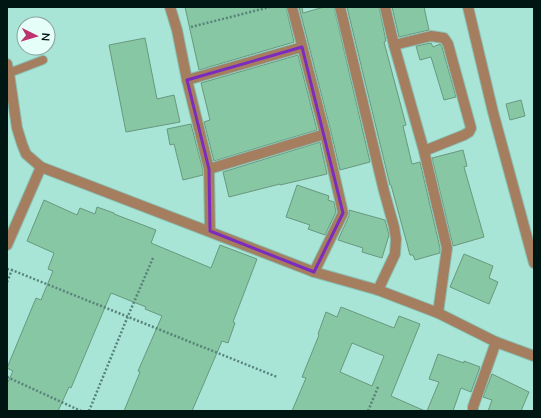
<svg xmlns="http://www.w3.org/2000/svg" width="541" height="418" font-family="Mulish,sans-serif">
<style>
.building{fill:#87c7a3;stroke:#69987e;fill-rule:evenodd}
.lines{fill:none;stroke-linecap:round;stroke-linejoin:round}
.service-casing{stroke:#8ac0b4;stroke-width:10}
.minor-casing{stroke:#8ac0b4;stroke-width:12}
.path{stroke:#58837a;stroke-width:2.5;stroke-dasharray:2 2;stroke-linecap:butt}
.service{stroke:#a57e60;stroke-width:8}
.minor{stroke:#a57e60;stroke-width:10}
.marked{fill:none;stroke:#7b2cbf;stroke-width:3;stroke-linejoin:round}
</style>
<rect width="100%" height="100%" fill="#a8e5d7"/>
<g class="building">
<polygon points="185,7 286,7 294,42 199,70"/>
<polygon points="299,7 302,7 303,13 324,7 334,7 370,162 340,170 331,132"/>
<polygon points="347,7 379,7 386,41 384,42 406,125 403,126 412,164 420,162 440,248 440,253 415,260 413,255 410,255 391,185 390,185"/>
<polygon points="392,7 424,7 429,30 399,37"/>
<polygon points="145,38 157,99 174,95 180,122 126,132 109,45"/>
<polygon points="431,43 433,47 440,44 442,47 456,97 444,100 431,57 420,60 416,46"/>
<polygon points="298,55 317,130 214,161 204,122 210,120 201,83"/>
<polygon points="521,100 525,116 510,120 506,104"/>
<polygon points="191,124 203,170 203,175 183,180 174,144 170,145 167,129"/>
<polygon points="320,142 327,174 280,185 280,184 229,197 223,172"/>
<polygon points="463,150 467,166 464,167 484,237 453,246 432,158"/>
<polygon points="297,185 329,196 328,200 334,202 336,212 325,235 308,229 310,225 286,217"/>
<polygon points="44,200 77,215 80,208 95,214 97,207 114,213 114,214 156,230 151,243 211,268 220,245 257,259 233,322 235,323 228,343 222,341 192,411 124,411 140,372 138,371 162,316 145,309 146,307 111,293 71,388 69,387 58,411 7,411 7,384 13,371 7,368 36,298 41,300 53,271 48,269 54,253 27,241"/>
<polygon points="349,210 385,220 389,235 382,258 362,252 363,248 338,240 349,216"/>
<polygon points="464,254 493,266 489,278 498,282 489,304 450,287"/>
<path d="M 341,307 L 394,328 L 399,316 L 420,324 L 391,396 L 425,411 L 292,411 L 306,378 L 302,377 L 319,335 L 318,334 L 326,312 L 337,317 ZM 352,343 L 384,356 L 372,386 L 340,372 Z"/>
<polygon points="438,354 464,363 464,361 480,367 471,392 461,388 453,411 427,411 439,382 429,379"/>
<polygon points="492,374 529,392 521,411 488,411 492,400 483,397"/>
</g>
<g class="lines">
<defs>
<polyline id="service" points="9,73 43,60"/>
<g id="minor">
<polyline points="170,7 177,30 187,80 209,169 210,231"/>
<polyline points="292,7 325,134 343,213 314,272"/>
<polyline points="340,7 384,191 394,227 396,239 395,254 378,290"/>
<polyline points="385,7 394,45 424,151 447,248 438,313"/>
<polyline points="468,7 493,112 534,263"/>
<polyline points="394,45 431,36 444,38 448,44 451,55 471,128 469,132 464,135 424,151"/>
<polyline points="7,64 9,73 17,128 22,144 26,154 41,167 314,272 378,290 438,313 496,342 534,356"/>
<polyline points="187,80 302,47"/>
<polyline points="209,169 325,134"/>
<polyline points="7,245 41,167"/>
<polyline points="473,411 473,407 496,342"/>
</g>
</defs>
<use href="#service" class="service-casing"/>
<use href="#minor" class="minor-casing"/>
<g class="path">
<polyline points="191,27 270,7"/>
<polyline points="7,269 12,270 277,377"/>
<polyline points="7,282 12,270"/>
<polyline points="7,377 81,411"/>
<polyline points="89,411 128,316 153,258"/>
<polyline points="368,411 378,387"/>
</g>
<use href="#service" class="service"/>
<use href="#minor" class="minor"/>
</g>
<path class="marked" d="M 302,47 L 343,213 L 314,272 L 210,231 L 209,169 L 187,80 Z"/>
<rect width="541" height="418" fill="none" stroke="#001612" stroke-width="16"/>
<g transform="translate(36 36) rotate(95)"><circle r="19" fill="#e6fef8" stroke="#8aa19c"/>
<path d="M0-3L7 15L0 10L-7 15Z" fill="#bd336e"/>
<text y="-6" font-size="11" font-weight="bold" text-anchor="middle" fill="#001612">N</text>
</g>
</svg>
